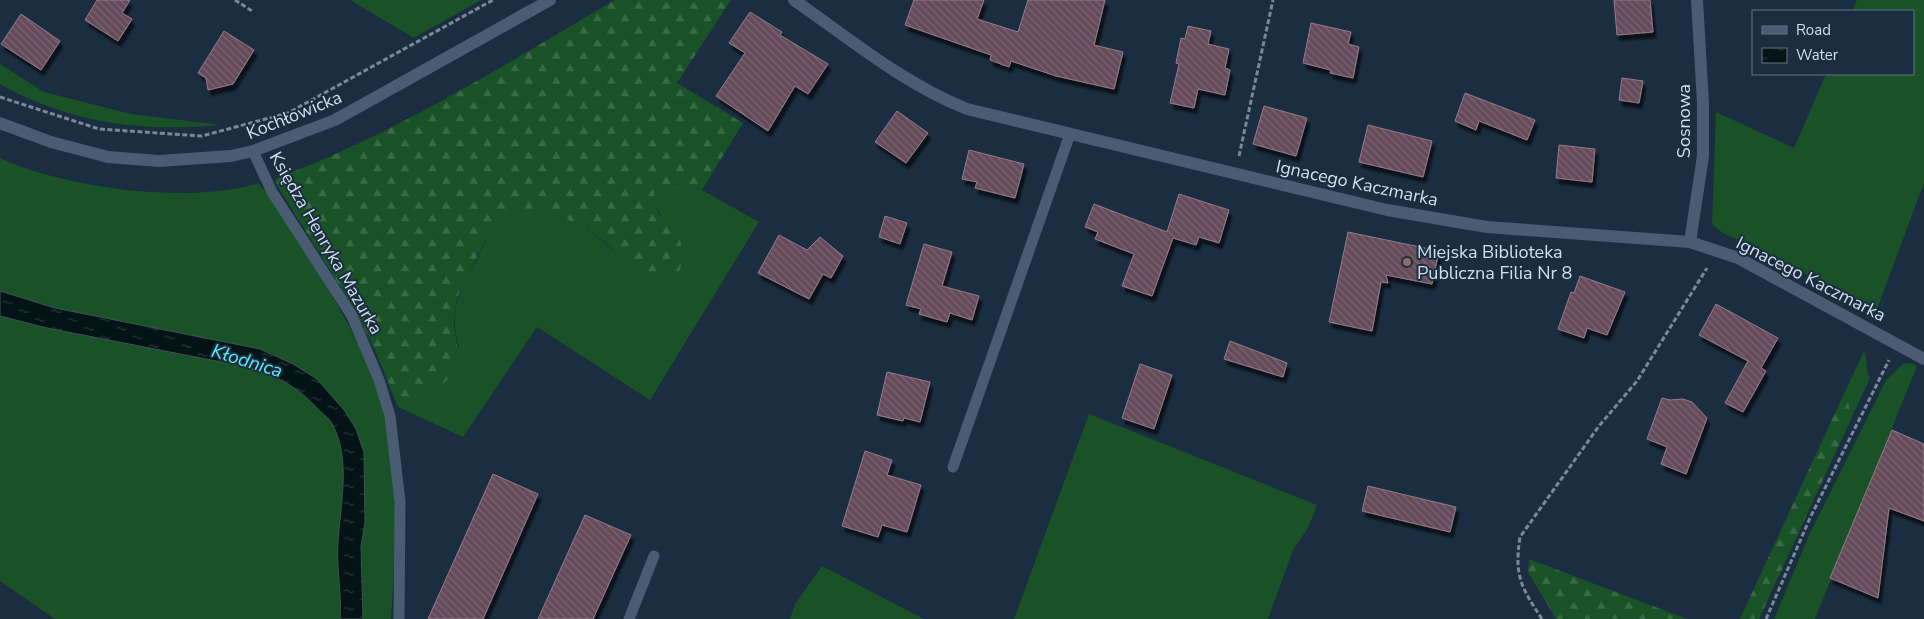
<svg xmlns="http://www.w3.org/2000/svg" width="1924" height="619" font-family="'Nunito Sans',sans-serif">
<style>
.grass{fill:#185226}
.forest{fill:url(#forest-firs)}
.water{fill:url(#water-ripples);stroke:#425156}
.building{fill:url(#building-back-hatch);stroke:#977a8a;filter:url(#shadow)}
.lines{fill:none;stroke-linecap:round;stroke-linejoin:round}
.path{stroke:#7a8998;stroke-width:3;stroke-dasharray:5 2.5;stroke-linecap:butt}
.lane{stroke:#495c72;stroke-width:11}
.street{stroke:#495c72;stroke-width:12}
.secondary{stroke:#495c72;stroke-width:12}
.education-dot{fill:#8d6e63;stroke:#1b2d40;stroke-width:2}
.labels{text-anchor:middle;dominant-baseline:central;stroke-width:4;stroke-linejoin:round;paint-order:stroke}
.street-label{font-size:18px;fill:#d3dfeb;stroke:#1b2d40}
.poi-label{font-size:18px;fill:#d3dfeb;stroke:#1b2d40;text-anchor:start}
.water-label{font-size:19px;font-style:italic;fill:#5de8f4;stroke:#1b2d40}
</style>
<defs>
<pattern id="forest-firs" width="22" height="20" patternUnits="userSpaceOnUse" patternTransform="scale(1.25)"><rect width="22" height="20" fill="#185226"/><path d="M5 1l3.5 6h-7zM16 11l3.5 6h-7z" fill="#396a46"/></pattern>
<pattern id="water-ripples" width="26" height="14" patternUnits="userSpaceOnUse" patternTransform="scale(1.25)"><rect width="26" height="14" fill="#041416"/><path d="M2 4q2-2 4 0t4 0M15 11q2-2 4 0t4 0" fill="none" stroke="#283638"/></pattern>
<pattern id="building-back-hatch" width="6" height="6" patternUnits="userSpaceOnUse" patternTransform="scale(1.25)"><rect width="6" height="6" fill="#654b5a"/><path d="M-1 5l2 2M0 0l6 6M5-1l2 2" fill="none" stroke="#7a6472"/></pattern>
<filter id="shadow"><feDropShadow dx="3" dy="5.5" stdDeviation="1" flood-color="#0009"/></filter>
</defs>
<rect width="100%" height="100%" fill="#1b2d40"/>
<g class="grass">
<polygon points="350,0 481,0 414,38"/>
<polygon points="1857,0 1924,0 1924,183 1876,312 1758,248 1724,234 1712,224 1716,112 1794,148 1826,74 1913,74 1913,11 1852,11"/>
<path d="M 0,64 L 44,92 L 131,114 L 221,125 C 141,132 71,124 0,84 Z"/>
<path d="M 0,158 C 64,188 191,205 258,183 L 266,192 C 310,261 366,337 385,419 C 400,483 395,554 391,619 L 363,619 L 361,546 L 365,523 L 364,452 L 344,410 L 317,379 L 260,349 L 56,308 L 0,291 Z"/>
<path d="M 663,184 L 685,185 L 702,190 L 759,222 L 650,400 L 537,327 L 463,437 L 398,407 L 416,395 L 428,391 L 459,347 C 452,325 454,305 463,284 C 465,278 469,274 472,268 C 485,246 494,210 525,207 C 539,206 550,212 562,217 C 578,224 591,231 604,242 C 628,262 642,288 678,274 L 680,238 C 665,225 656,213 654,193 Z"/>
<path d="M 0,316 L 47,328 L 247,367 C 273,375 296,385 315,406 C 320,412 327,416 331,422 C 352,457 340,505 338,543 C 336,568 343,594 340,619 L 55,619 L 0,581 Z"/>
<path d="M 1864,351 C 1868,360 1865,369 1870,378 L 1852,417 L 1848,402 L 1841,400 Z"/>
<polygon points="1910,363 1917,366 1815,619 1774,619 1809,535 1886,380 1903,364"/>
<polygon points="1089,414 1317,505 1308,528 1293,550 1268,619 1014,619"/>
<polygon points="822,566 924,619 790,619 795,604"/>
</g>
<g class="forest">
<path d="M 615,0 L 731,0 L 677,83 L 743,123 L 702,190 L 685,185 L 663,184 L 654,193 L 658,213 L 680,238 L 683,261 L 678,274 C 642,288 628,263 605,242 C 590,230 576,223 559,216 C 509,195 494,222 474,263 C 470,273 464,281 460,290 C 456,301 454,312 454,324 C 456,347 466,364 446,381 C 432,393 413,395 398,407 L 375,350 L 356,312 L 275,182 L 277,178 C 397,133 504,65 615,0 Z"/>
<polygon points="1841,400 1848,402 1852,417 1759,619 1740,619"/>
<polygon points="1529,559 1687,619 1556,619 1528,572"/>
</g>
<path class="water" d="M 0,291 L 55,308 L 260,349 L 293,364 L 317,379 L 344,410 L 356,429 L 364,452 L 365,523 L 361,546 L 363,619 L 340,619 C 342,594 336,568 338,543 C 340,505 352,457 331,422 C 327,416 320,412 315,406 C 296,385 273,375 247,367 L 47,328 L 0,316 Z"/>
<g class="building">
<polygon points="97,0 130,0 122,13 132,19 118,41 85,20"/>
<polygon points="914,0 984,0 977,19 1018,32 1028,0 1105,0 1094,45 1123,52 1114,89 1056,76 1011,61 1009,67 990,60 991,55 905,25"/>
<polygon points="1614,0 1650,0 1653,32 1617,35"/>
<polygon points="750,12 782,32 780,35 828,64 808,94 795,86 768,131 716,96 745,53 729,43"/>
<polygon points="21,14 60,41 41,70 1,44"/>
<polygon points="1311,23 1351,32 1348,44 1359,47 1353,78 1330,73 1331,70 1303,63"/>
<polygon points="1188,26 1211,31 1208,44 1229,49 1225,68 1230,70 1225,95 1198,89 1194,108 1170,103 1179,64 1176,63 1181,38 1185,39"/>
<polygon points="224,31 254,50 233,84 208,90 206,78 198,73"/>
<polygon points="1622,78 1643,81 1639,103 1619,100"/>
<polygon points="1465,93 1535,120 1527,140 1479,121 1476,130 1455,121"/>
<polygon points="1264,106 1307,118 1296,156 1253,144"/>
<polygon points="897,111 928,133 906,163 875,142"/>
<polygon points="1368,125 1432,141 1423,177 1359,162"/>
<polygon points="1559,145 1595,149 1592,182 1556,178"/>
<polygon points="969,150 1024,164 1015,198 975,188 977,182 962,179"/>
<polygon points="1179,194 1229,210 1219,243 1199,237 1196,245 1173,238 1152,296 1122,286 1134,254 1095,239 1098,232 1085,227 1094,204 1167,232"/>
<polygon points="885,216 907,223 900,244 879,237"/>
<polygon points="1348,232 1439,251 1432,284 1386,275 1388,283 1381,282 1372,331 1329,322"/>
<polygon points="779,235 807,250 820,237 843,256 831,278 823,274 809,299 758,273"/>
<polygon points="924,244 952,252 942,286 979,296 972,320 950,313 947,322 919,314 921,309 906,305"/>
<polygon points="1580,276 1625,292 1607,335 1587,328 1584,338 1558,329 1571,292 1574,293"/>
<polygon points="1716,304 1778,338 1761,368 1766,371 1743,412 1725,403 1748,361 1699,335"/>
<polygon points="1230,341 1287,363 1283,377 1224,359"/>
<polygon points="1140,364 1172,375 1154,429 1122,418"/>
<polygon points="887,372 930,382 920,422 904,418 903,421 877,415"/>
<polygon points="1662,398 1670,400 1683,399 1692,402 1707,418 1686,474 1661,464 1667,447 1647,439"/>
<polygon points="1892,430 1924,444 1924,521 1889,508 1878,598 1830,578"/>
<polygon points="865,451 892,460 887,475 921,485 907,532 882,525 878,537 842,526"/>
<polygon points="493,474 538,494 483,619 428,619"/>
<polygon points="1368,486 1456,507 1450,532 1362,511"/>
<polygon points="585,515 631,535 620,559 593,619 538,619"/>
</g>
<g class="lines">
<g class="path">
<polyline points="235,0 252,11"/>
<polyline points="0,97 99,129 202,136 288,113 493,0"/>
<polyline points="1239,156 1273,0"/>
<path d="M 1542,619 C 1521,587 1514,576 1520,537 L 1599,426 L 1637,381 L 1707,268"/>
<polyline points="1766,619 1810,518 1889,360"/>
</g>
<g class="lane">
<polyline points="253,151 272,192 352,316 379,380 390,416 400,502 399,619"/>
<polyline points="953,467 1070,134"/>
<polyline points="629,619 654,556"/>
</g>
<g class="street">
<path d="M 794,0 C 850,39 904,84 967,109 L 1387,210 L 1487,227 L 1690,242 L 1738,258 L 1924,359"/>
<polyline points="1690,242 1703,156 1703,103 1697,0"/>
</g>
<polyline class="secondary" points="0,123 51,142 108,157 159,161 231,156 253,151 335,120 550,0"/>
</g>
<circle class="education-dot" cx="1407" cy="262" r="5"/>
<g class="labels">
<g class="street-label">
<text transform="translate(294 115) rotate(-22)">Kochłowicka</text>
<text transform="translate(1684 121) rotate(-90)">Sosnowa</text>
<text transform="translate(1357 183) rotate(12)">Ignacego Kaczmarka</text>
<text transform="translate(326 243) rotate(60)">Księdza Henryka Mazurka</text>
<text transform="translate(1811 279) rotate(27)">Ignacego Kaczmarka</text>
</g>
<g class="poi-label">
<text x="1417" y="252">Miejska Biblioteka<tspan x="1417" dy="21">Publiczna Filia Nr 8</tspan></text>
</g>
<g class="water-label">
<text transform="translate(247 361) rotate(17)">Kłodnica</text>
</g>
</g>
<rect x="1752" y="10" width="162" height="65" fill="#1b2d40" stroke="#657484"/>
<rect x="1762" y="26" width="25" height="8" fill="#495c72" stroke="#657484"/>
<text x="1796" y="35" font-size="15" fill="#d3dfeb">Road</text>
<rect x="1762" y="48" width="25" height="15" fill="url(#water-ripples)" stroke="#657484"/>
<text x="1796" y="60" font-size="15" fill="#d3dfeb">Water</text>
</svg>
